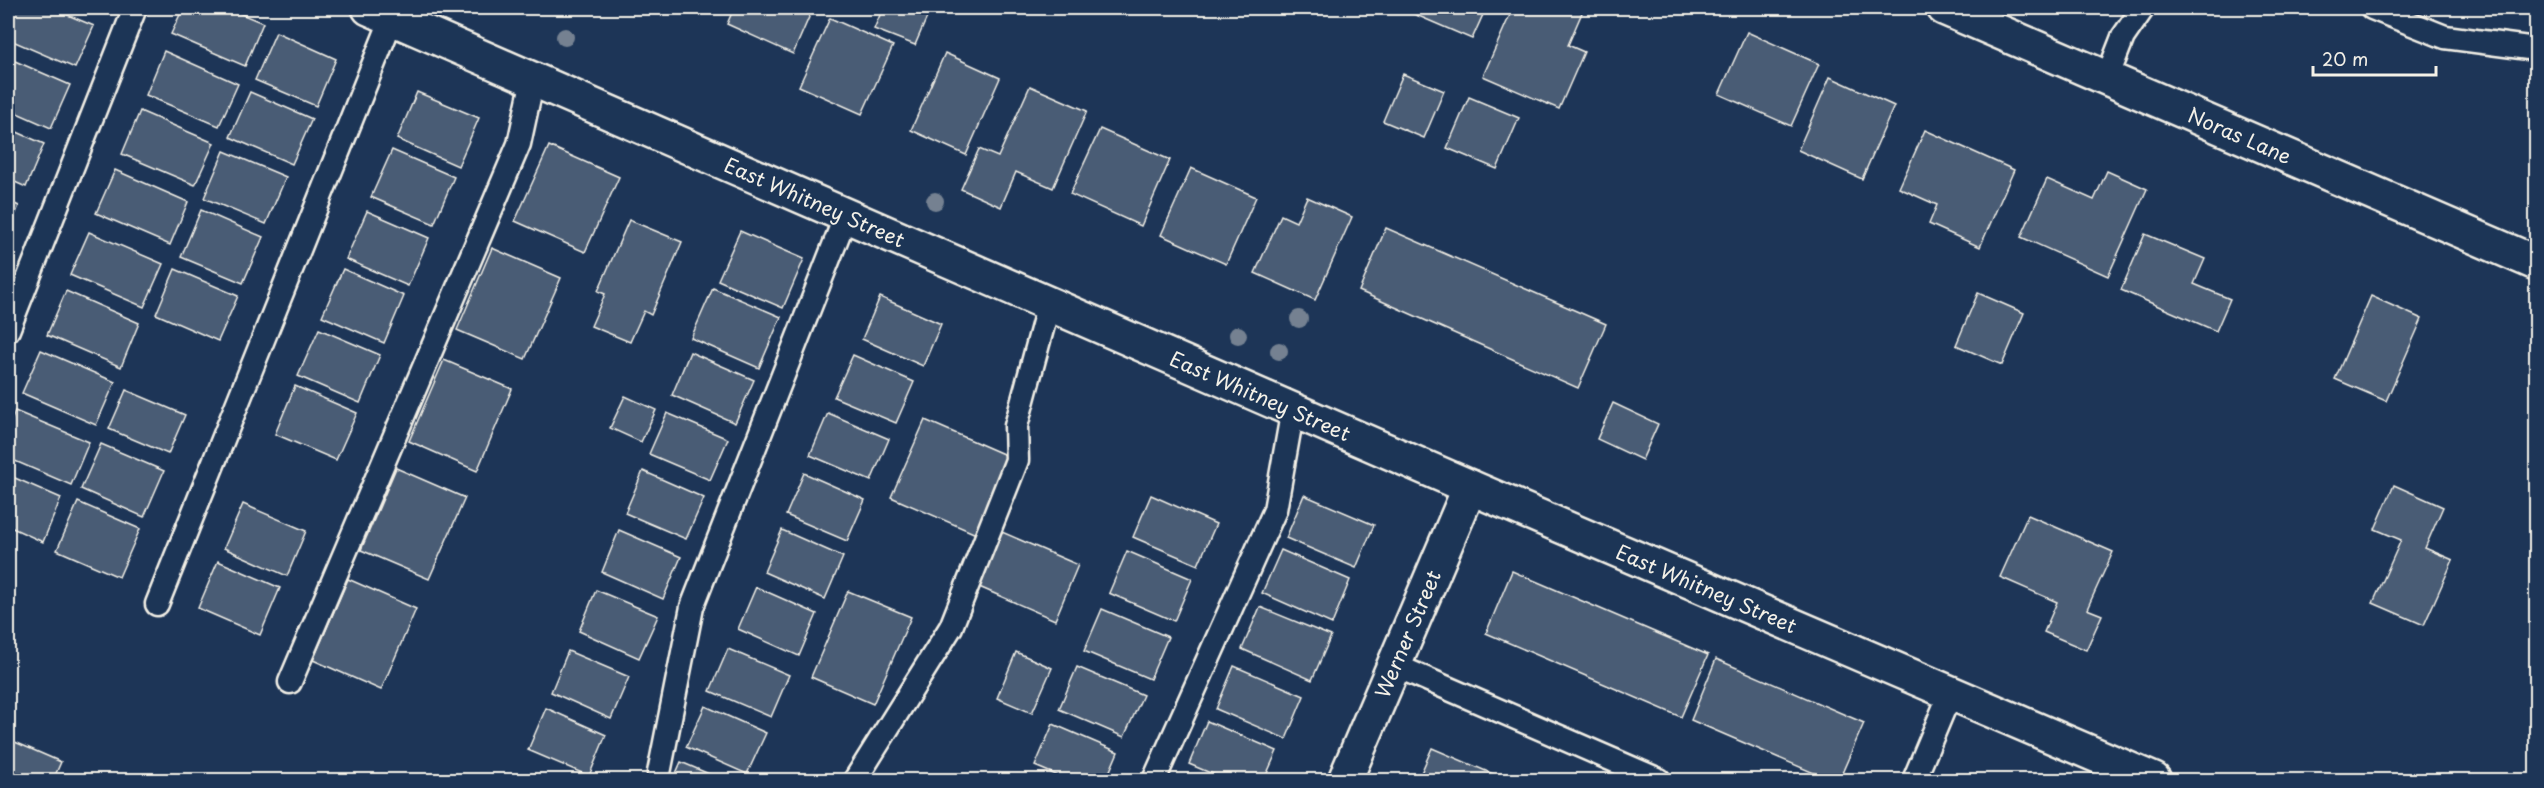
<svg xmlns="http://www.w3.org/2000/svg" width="2544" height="788" font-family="'Playpen Sans',sans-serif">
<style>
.building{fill:#485b74;stroke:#f4f1e8;stroke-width:1.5}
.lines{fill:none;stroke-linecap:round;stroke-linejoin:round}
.service-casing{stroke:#f4f1e8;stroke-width:27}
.minor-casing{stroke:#f4f1e8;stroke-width:38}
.tertiary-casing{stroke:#f4f1e8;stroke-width:38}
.service{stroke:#1d3557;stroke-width:22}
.minor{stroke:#1d3557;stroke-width:33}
.tertiary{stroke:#1d3557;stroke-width:33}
.tree{fill:#748191}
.labels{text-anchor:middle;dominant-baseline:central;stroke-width:4.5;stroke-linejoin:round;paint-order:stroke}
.street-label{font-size:20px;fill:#f4f1e8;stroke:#1d3557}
</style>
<rect width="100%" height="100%" fill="#1d3557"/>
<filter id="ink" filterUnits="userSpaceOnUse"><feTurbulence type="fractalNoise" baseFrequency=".0167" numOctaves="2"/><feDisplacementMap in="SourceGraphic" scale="12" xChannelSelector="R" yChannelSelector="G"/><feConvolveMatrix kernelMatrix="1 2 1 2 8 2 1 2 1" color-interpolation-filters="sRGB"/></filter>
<g filter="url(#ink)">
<g class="building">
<polygon points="14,8 51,8 94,26 75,68 8,39 8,23"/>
<polygon points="183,8 227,8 263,23 245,66 171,34"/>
<polygon points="734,8 813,8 793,54 727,24"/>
<polygon points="883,8 931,8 915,45 874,29"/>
<polygon points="1400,8 1486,8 1472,39"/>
<polygon points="1513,8 1584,8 1568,45 1584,52 1559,109 1483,76"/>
<polygon points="830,18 893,46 862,114 799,86"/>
<polygon points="276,32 336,59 316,106 255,80"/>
<polygon points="1747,32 1819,64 1791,126 1719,94"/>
<polygon points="164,51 238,84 219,126 146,95"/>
<polygon points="945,53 1000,78 966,155 911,130"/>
<polygon points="8,58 70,85 51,128 8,109"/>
<polygon points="1403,74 1444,91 1424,138 1383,121"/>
<polygon points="1830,77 1894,106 1862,179 1798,150"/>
<polygon points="1030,86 1087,111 1053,188 1016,172 1001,207 961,189 979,149 998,157"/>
<polygon points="250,92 312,119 292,164 230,137"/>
<polygon points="417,92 479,118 458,166 397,139"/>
<polygon points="1469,97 1519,118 1497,169 1447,148"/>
<polygon points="140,111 214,143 195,185 122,154"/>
<polygon points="8,128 44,144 26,187 8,179"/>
<polygon points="1100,129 1170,160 1141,226 1070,194"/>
<polygon points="1925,130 2014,170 1980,247 1929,224 1937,205 1899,188"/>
<polygon points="549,146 619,177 585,252 515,221"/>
<polygon points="392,150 454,177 434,224 371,197"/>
<polygon points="224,151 286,177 266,224 204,198"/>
<polygon points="1191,168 1256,197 1226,264 1161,235"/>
<polygon points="115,170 188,202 170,245 96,213"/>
<polygon points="2107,171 2147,189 2108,276 2021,237 2047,179 2094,200"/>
<polygon points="1307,197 1352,217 1315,300 1255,273 1281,215 1296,222"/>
<polygon points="8,201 19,206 8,231"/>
<polygon points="201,210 263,237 243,283 181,257"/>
<polygon points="367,211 429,238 408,286 346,259"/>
<polygon points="629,220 682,242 651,315 644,311 630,342 591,326 605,294 598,291"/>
<polygon points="1386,228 1606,324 1578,388 1359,291"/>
<polygon points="740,231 804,259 783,308 718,280"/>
<polygon points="89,232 163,264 144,307 70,275"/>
<polygon points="2145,234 2205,259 2194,284 2230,299 2216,331 2121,290"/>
<polygon points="492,248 561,278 525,359 457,330"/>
<polygon points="175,269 238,296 218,341 156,314"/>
<polygon points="343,269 404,296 384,343 322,316"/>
<polygon points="713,288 781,317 759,368 691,338"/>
<polygon points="66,291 139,323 121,367 47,335"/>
<polygon points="1978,293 2024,313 2002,365 1956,345"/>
<polygon points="2371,296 2422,319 2386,401 2335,379"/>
<polygon points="880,297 941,324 923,366 862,339"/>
<polygon points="319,329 380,355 360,403 298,376"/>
<polygon points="41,350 115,382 96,425 22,393"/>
<polygon points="690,352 754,380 735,423 672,395"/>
<polygon points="853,355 914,382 896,423 834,397"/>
<polygon points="444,360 512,389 477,471 409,441"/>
<polygon points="295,386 357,413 336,460 275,434"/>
<polygon points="126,390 185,415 168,454 109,429"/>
<polygon points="625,396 656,410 641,442 610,428"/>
<polygon points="1613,403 1658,424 1642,460 1597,439"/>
<polygon points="15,411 89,442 71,485 8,458 8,429"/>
<polygon points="667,413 728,439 710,480 649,454"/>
<polygon points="828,413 889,439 871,481 810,455"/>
<polygon points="925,420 1010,457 976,534 891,497"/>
<polygon points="101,444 164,471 144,517 81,489"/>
<polygon points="396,468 465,498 429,579 361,550"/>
<polygon points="643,471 704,498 686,539 625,513"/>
<polygon points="804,473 865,500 847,541 786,515"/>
<polygon points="8,475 61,498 43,542 8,526"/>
<polygon points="2394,485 2443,507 2425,548 2453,560 2424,625 2373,603 2401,540 2375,529"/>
<polygon points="1151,495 1216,524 1198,565 1133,537"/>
<polygon points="1304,495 1374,525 1356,568 1286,538"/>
<polygon points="78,502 140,529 119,577 57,550"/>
<polygon points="243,504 306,531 287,576 224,548"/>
<polygon points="2028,515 2113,552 2087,609 2102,615 2086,650 2044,632 2057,602 2000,577"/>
<polygon points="995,529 1078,565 1055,620 970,583"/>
<polygon points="619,530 681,557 663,599 602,572"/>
<polygon points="782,530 843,557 825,599 764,572"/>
<polygon points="1281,550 1350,580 1332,624 1262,593"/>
<polygon points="1127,551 1192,579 1174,621 1109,593"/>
<polygon points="218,561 280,588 260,635 198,608"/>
<polygon points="1512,571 1708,655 1681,717 1486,633"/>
<polygon points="348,579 416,609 381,690 313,660"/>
<polygon points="756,587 817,614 799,656 738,629"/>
<polygon points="596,590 658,616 639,658 579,631"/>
<polygon points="848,591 911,617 873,704 811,677"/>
<polygon points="1260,607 1331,636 1312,680 1242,649"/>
<polygon points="1102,609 1168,637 1150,679 1084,651"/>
<polygon points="728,649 789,675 771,717 710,691"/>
<polygon points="568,651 629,677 611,719 551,692"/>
<polygon points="1016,652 1052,668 1032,713 997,698"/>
<polygon points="1716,659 1864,723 1839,780 1830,780 1691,720"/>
<polygon points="1234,666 1304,696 1286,739 1216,709"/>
<polygon points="1077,667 1143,695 1124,737 1059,709"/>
<polygon points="705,706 766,733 747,774 686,747"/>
<polygon points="546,708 606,735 589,776 528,750"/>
<polygon points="1207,721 1277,751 1264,780 1227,780 1189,764"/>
<polygon points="1053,724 1118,752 1106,780 1068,780 1035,766"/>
<polygon points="8,739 61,762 53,780 8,780"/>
<polygon points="1432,748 1507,780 1418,780"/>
<polygon points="681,762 723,780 673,780"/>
</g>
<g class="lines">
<defs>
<g id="service">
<polyline points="2372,8 2445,37 2536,49"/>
<polyline points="2107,78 2123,37 2143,8"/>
<polyline points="8,330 135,8"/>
<polyline points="157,604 392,18"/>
<polyline points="1394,665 1659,780"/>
<polyline points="290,682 519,144 533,79"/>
<polyline points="659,773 692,607 846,215"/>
<polyline points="855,780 951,627 1017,460 1016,426 1049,303"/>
<polyline points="1154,780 1275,510 1293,409"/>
<polyline points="1914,780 1950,694"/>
</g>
<g id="minor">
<path id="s1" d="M 1944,8 L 2536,263"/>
<path id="s2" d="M 1345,780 L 1470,487"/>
</g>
<g id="tertiary">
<path id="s3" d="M 369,8 L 1470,487 L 2154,780"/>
</g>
</defs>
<use href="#service" class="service-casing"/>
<use href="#minor" class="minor-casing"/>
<use href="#tertiary" class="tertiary-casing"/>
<use href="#service" class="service"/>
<use href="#minor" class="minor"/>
<use href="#tertiary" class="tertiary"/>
</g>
<g class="tree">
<circle cx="565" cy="37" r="9"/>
<circle cx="935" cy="201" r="9"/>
<circle cx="1299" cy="319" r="9"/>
<circle cx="1238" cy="335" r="9"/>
<circle cx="1279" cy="351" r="9"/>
</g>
</g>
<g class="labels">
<g class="street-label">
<text stroke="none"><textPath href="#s1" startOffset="322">Noras Lane</textPath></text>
<text stroke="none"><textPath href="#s3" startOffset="486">East Whitney Street</textPath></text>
<text stroke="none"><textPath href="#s3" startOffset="972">East Whitney Street</textPath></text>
<text stroke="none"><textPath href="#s3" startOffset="1458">East Whitney Street</textPath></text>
<text stroke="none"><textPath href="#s2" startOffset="159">Werner Street</textPath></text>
</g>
</g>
<rect width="2544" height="788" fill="none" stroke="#1d3557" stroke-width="30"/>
<rect x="15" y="15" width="2514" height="758" fill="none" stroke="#f4f1e8" stroke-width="2" filter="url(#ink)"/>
<path d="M2313 66v9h123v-9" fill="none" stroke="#f4f1e8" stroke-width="3"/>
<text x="2322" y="66" font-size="18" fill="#f4f1e8" stroke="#1d3557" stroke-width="4.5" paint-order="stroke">20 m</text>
</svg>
